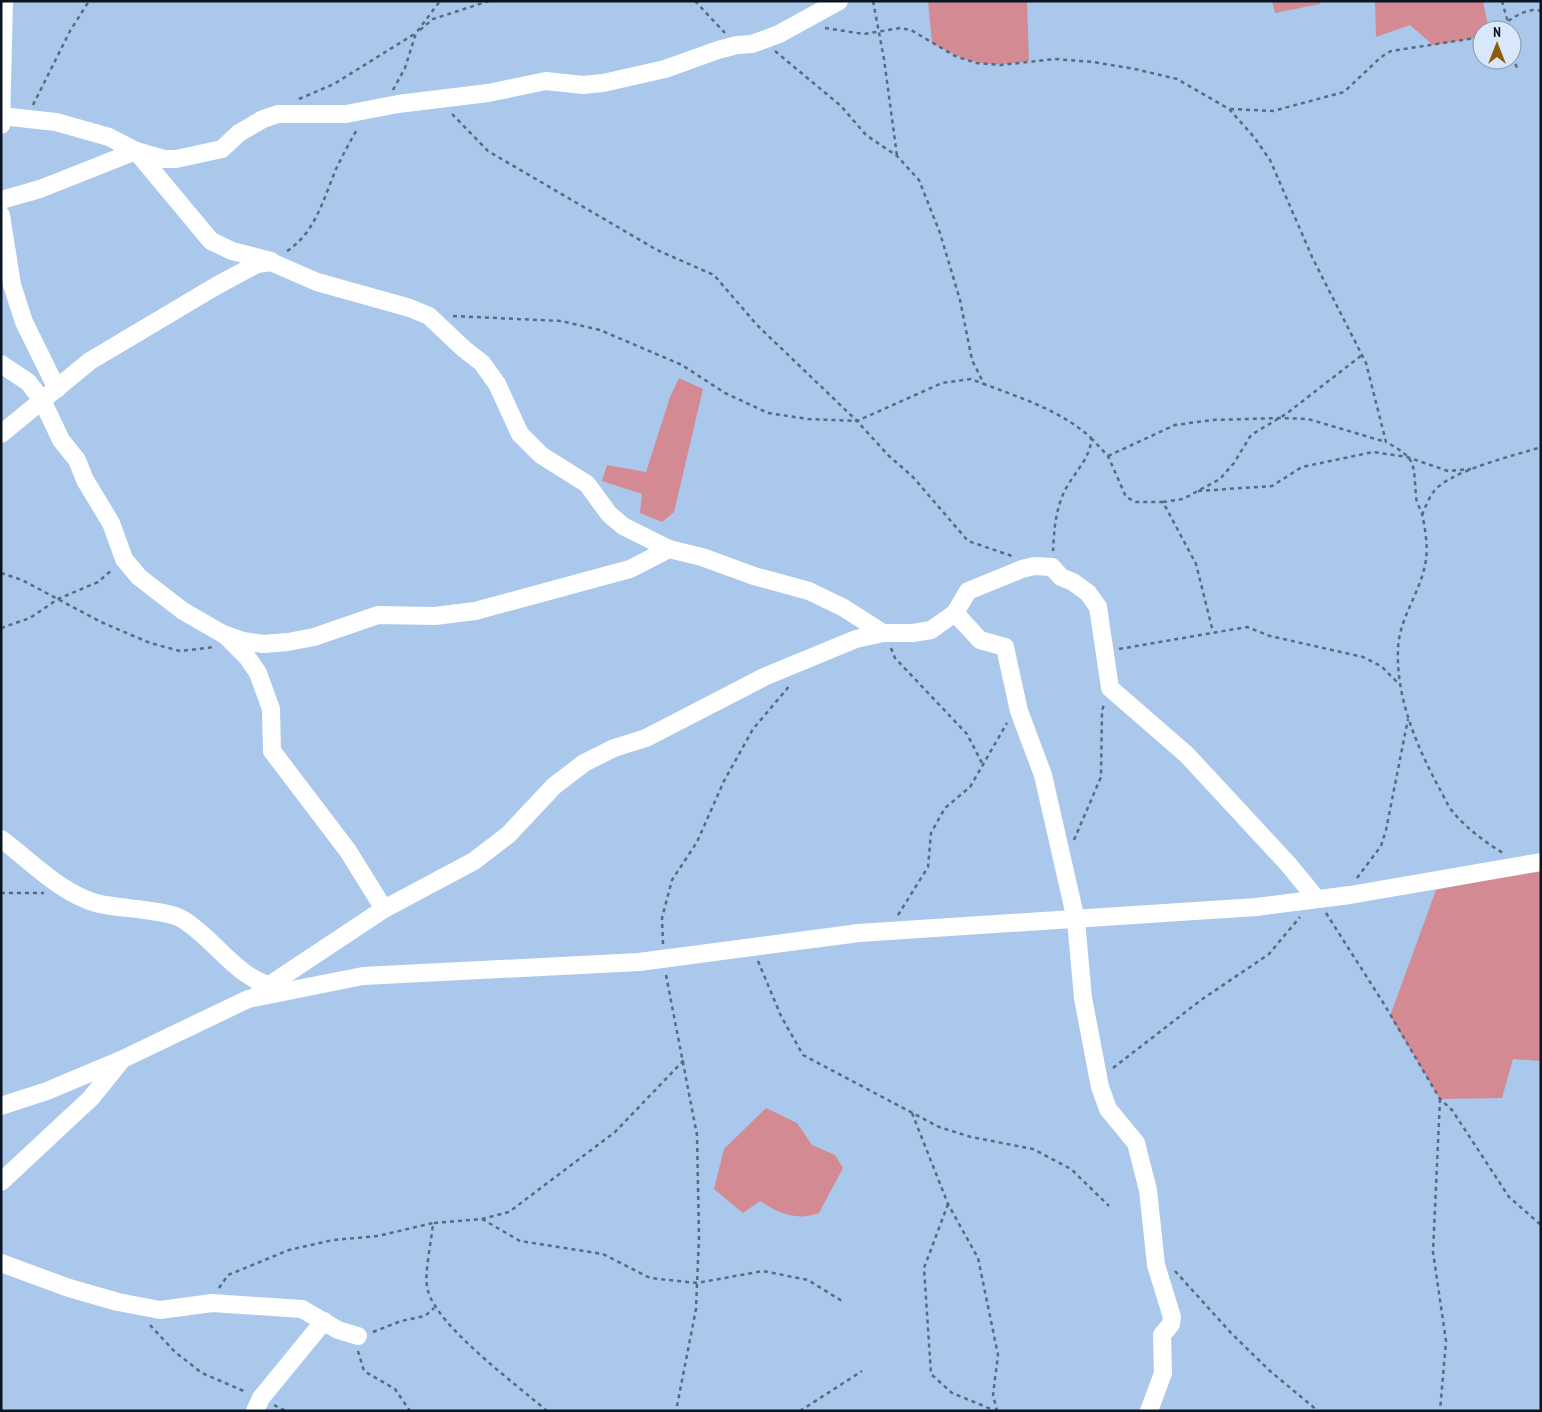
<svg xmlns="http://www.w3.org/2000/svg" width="1542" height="1412" font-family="'PT Sans Narrow',sans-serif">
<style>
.green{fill:#d48a93}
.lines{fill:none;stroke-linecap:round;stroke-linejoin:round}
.path{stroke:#576b82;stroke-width:2.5;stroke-dasharray:4 4;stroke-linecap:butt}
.minor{stroke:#fff;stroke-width:18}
</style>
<rect width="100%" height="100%" fill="#aac8eb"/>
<g class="green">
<path d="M 928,1 L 1027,1 L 1029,61 C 986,68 970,64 932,43 Z"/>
<polygon points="1272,1 1321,1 1320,4 1275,13"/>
<polygon points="1375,1 1483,1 1489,30 1482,30 1482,37 1433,45 1410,25 1376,37"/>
<polygon points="679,378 703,389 674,512 662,522 640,513 642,494 602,481 607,465 646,472 670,397"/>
<polygon points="1541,869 1541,1061 1513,1059 1502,1098 1440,1099 1390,1016 1436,890"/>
<path d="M 766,1108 L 797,1123 L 812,1145 L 835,1155 L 843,1168 L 819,1213 C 797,1221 779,1214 760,1201 L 743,1213 L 714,1189 L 724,1149 Z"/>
</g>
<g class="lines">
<g class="path">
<polyline points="695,1 725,33"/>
<polyline points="873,1 884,59 897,156"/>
<polyline points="1502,1 1510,30"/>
<path d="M 825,28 L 864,34 L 900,28 L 911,30 L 955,56 L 976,63 L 1001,65 L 1055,59 L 1093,62 L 1135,69 L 1177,79 L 1229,109 L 1254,137 L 1270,160 L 1313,259 L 1366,363 L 1386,442 C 1418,459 1413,464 1416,496 C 1416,502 1420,508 1422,514 C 1425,527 1428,546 1426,559 C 1422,591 1399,617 1398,649 C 1396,698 1416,744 1438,786 C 1443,794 1447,805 1453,812 C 1466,828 1485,842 1503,853"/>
<polyline points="420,30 433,19 489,1"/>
<path d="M 1495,30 C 1508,22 1525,6 1541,11"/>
<polyline points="1512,40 1517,71"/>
<path d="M 775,51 L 841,106 L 866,135 L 897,156 L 919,180 L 940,233 L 960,300 L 972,360 L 984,384 C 1021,398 1062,411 1091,438 C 1092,459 1069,477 1062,497 C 1055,515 1054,532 1053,551"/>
<polyline points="393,90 405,68 416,33 440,1"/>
<polyline points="299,99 334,84 416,33"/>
<polyline points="33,105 70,31 89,1"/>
<polyline points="1230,109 1273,111 1344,92 1381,57 1391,51 1482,37"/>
<polyline points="452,114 488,151 657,250 714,275 757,325 857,421 888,455 913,477 968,541 1012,556"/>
<path d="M 287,251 C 315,233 324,198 336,169 C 343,155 350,141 358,128"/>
<polyline points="453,316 561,321 600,330 682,365 725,393 768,413 808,419 857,421 942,383 971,379 984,384"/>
<polyline points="1091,438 1108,456 1126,497 1136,502 1163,502 1196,564 1213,632"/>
<polyline points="1108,456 1175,425 1212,420 1281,418 1308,419 1386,442"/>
<polyline points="1198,491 1272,486 1302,467 1373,452 1407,457 1448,471 1471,469"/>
<polyline points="1163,502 1183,499 1220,479 1234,463 1251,435 1286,414 1362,355"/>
<path d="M 1422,515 C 1425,508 1428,500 1432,494 C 1446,471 1514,456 1541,447"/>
<polyline points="1,573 22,580 101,622 150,643 180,651 215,647"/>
<polyline points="1,628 30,618 58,599 98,582 112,570"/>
<polyline points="891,648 895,658 967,734 983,765"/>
<polyline points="1119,649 1247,627 1270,636 1363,657 1381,666 1398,683"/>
<polyline points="1074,840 1101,777 1102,711 1104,704"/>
<polyline points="1357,878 1381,846 1386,830 1408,719"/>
<polyline points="1,893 44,893"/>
<polyline points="1326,913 1384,1004 1440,1099 1452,1110 1509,1197 1541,1225"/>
<polyline points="898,915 928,867 931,833 945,808 970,787 1007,723"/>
<polyline points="663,944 662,918 672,880 697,842 724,781 753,729 791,684"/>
<polyline points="758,961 781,1016 803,1055 939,1127 971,1137 1033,1149 1071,1169 1109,1206"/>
<polyline points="666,975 697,1135 699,1237 696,1309 676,1411"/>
<polyline points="1113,1068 1201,1000 1269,954 1300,917"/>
<polyline points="1440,1099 1433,1252 1446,1341 1440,1411"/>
<polyline points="912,1113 948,1204 978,1258 998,1355 993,1395 997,1411"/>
<polyline points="948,1204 924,1268 931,1374 952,1393 996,1411"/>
<polyline points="482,1219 520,1241 603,1254 650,1278 697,1283 763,1271 808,1280 842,1301"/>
<polyline points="434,1223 482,1219 509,1212 615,1132 684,1060"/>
<polyline points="1175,1271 1232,1334 1270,1371 1318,1411"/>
<path d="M 219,1288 L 228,1275 L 289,1250 L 333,1240 L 378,1236 L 433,1223 C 432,1240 423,1276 428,1291 C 438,1327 517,1385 547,1411"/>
<polyline points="150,1325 175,1352 202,1373 246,1392"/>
<polyline points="373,1332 401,1321 425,1316 434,1308"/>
<polyline points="358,1351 364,1371 395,1389 410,1411"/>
<polyline points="274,1405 286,1411"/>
<polyline points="800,1411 862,1371"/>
</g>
<g class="minor">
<polyline points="1,116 56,122 109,137 136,151 164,159 176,159 222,149 239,133 263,119 278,114 346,114 398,104 488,93 546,81 583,85 603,83 665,69 718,50 737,45 752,44 779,34 839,1"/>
<polyline points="1,125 4,1"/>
<polyline points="1,200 40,189 136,151 211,241 232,251 271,261"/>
<polyline points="1,215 12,285 24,322 57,389"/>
<polyline points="1,364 28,382 42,400 61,440 77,460 85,480 111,523 124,559 139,577 183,611 223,634 243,641 263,644 288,642 314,637 378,615 435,616 475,611 630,569 669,549 702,557 754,576 809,591 844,608 883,633"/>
<polyline points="1,434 90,361 216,286 257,264 271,262 317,282 410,308 429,316 464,349 482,363 497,384 520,434 541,455 587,484 609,514 623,526 669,549"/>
<polyline points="955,613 980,640 1005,647 1019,711 1043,775 1076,920 1083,998 1100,1087 1108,1109 1136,1143 1148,1190 1156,1265 1172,1317 1171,1324 1162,1335 1163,1373 1149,1411"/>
<polyline points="227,637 247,657 258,673 271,709 272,751 348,851 384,909"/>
<path d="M 1,839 C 30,860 60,893 96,903 C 117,909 166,909 182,919 C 215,938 237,981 278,987"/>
<polyline points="259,992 384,909 474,861 508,835 554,786 584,763 614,748 646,738 764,677 856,639 883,633 913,633 931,630 955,613 968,591 973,589 1022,569 1034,566 1052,567 1061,577 1073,582 1088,593 1098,607 1110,688 1187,755 1288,864 1316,898"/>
<polyline points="1,1106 47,1091 123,1059 248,999 363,976 639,962 859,933 1256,907 1350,895 1541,862"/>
<polyline points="1,1182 91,1098 120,1062"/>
<polyline points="1,1263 69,1288 118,1302 160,1310 212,1303 302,1309 338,1330 358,1336"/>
<polyline points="255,1411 261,1398 324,1321"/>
</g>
</g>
<rect width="1542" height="1412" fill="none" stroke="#0a1521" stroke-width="5"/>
<g transform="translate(1497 45)"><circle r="24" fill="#d8e8fa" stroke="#8694a3"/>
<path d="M0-4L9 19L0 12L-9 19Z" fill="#8d5c07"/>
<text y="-8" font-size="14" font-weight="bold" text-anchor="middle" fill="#0a1521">N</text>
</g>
</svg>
